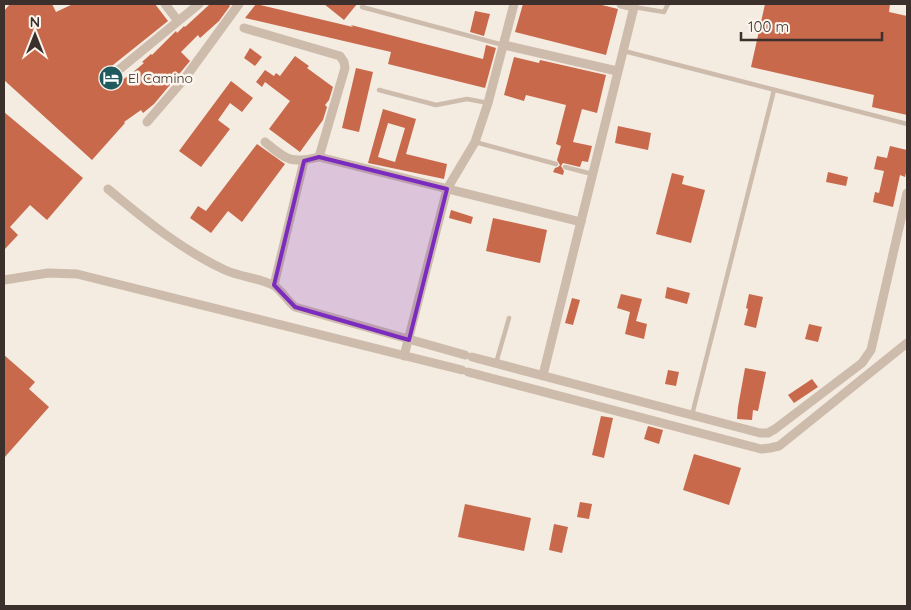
<svg xmlns="http://www.w3.org/2000/svg" width="911" height="610" font-family="Quicksand,sans-serif">
<style>
.building{fill:#c8694b;fill-rule:evenodd}
.lines{fill:none;stroke-linecap:round;stroke-linejoin:round}
.lane{stroke:#cdbbac;stroke-width:4.5}
.street{stroke:#cdbbac;stroke-width:9}
.marked{fill:#7b2cbf;fill-opacity:0.2;stroke:#7b2cbf;stroke-width:4;stroke-linejoin:round}
.labels{text-anchor:middle;dominant-baseline:central;stroke-width:5;stroke-linejoin:round;paint-order:stroke}
.poi-label{font-size:14px;fill:#3b302b;stroke:#fbf5ee;text-anchor:start}
</style>
<rect width="100%" height="100%" fill="#f4ebe1"/>
<g class="building">
<polygon points="10,4 52,4 56,12 73,4 155,4 168,21 108,69 110,77 115,79 118,83 132,73 144,63 142,62 151,54 152,55 176,31 177,33 184,26 185,27 210,4 228,4 230,6 219,21 200,38 198,35 181,52 190,61 154,104 143,113 141,110 124,122 125,123 92,160 4,80 4,11"/>
<polygon points="256,4 353,27 351,25 483,59 486,45 496,48 485,88 388,64 391,52 245,18"/>
<polygon points="324,4 357,4 344,20"/>
<polygon points="523,4 598,4 618,9 606,55 515,32"/>
<polygon points="765,4 890,4 889,12 907,16 907,115 872,107 874,95 751,67"/>
<polygon points="475,11 490,14 484,36 470,32"/>
<polygon points="250,48 262,57 255,66 244,58"/>
<polygon points="295,56 309,66 307,68 333,87 329,100 325,105 327,107 323,120 300,152 269,129 290,101 265,82 262,87 256,82 265,70 274,76 276,73 280,76"/>
<polygon points="514,57 539,63 540,60 606,75 597,113 582,109 573,142 592,146 588,162 582,161 580,167 563,163 561,166 564,171 563,175 553,172 555,168 558,167 560,165 557,160 561,146 556,144 566,105 526,95 524,101 504,95"/>
<polygon points="356,68 373,72 359,132 342,128"/>
<polygon points="231,81 253,98 242,112 230,103 218,120 230,129 201,167 179,151"/>
<path d="M 383,109 L 416,119 L 406,154 L 447,164 L 444,179 L 368,163 ZM 388,123 L 405,128 L 395,162 L 378,157 Z"/>
<polygon points="4,112 83,178 47,220 30,205 10,227 18,235 4,250"/>
<polygon points="618,126 651,133 648,150 615,143"/>
<polygon points="257,144 285,164 242,222 228,211 211,233 190,218 198,206 206,211"/>
<polygon points="890,146 907,150 907,169 905,177 900,175 893,207 873,202 875,192 879,193 884,171 874,169 877,156 887,158"/>
<polygon points="828,172 848,177 846,186 826,182"/>
<polygon points="672,173 684,176 682,184 705,190 691,243 656,234"/>
<polygon points="451,210 473,217 471,224 449,218"/>
<polygon points="493,218 547,230 540,263 486,251"/>
<polygon points="667,287 690,293 687,304 665,298"/>
<polygon points="621,294 642,299 636,321 647,324 644,339 625,334 630,312 617,308"/>
<polygon points="749,294 763,297 756,328 744,325 748,309 746,308"/>
<polygon points="572,298 580,300 573,325 565,323"/>
<polygon points="809,324 822,327 818,342 805,339"/>
<polygon points="4,355 35,382 29,389 49,407 4,458"/>
<polygon points="745,368 766,372 758,411 753,410 752,420 737,419 738,407"/>
<polygon points="668,370 679,372 676,386 665,384"/>
<polygon points="812,379 818,387 794,403 788,395"/>
<polygon points="601,416 613,418 604,458 592,455"/>
<polygon points="648,426 663,430 659,444 644,439"/>
<polygon points="694,454 741,468 729,505 683,490"/>
<polygon points="580,502 592,504 589,519 577,517"/>
<polygon points="465,504 531,518 524,551 458,537"/>
<polygon points="554,524 568,527 562,553 549,550"/>
</g>
<g class="lines">
<g class="lane">
<polyline points="362,7 503,45"/>
<polyline points="634,7 664,12 668,4"/>
<polyline points="624,51 907,124"/>
<polyline points="379,90 436,105 467,99 488,103"/>
<polyline points="475,142 556,164"/>
<polyline points="565,167 592,174"/>
<polyline points="496,363 509,318"/>
<polyline points="692,415 774,90"/>
</g>
<g class="street">
<polyline points="165,4 178,21"/>
<polyline points="244,28 340,56 344,62 345,68 319,157"/>
<polyline points="504,45 617,71"/>
<polyline points="115,73 199,4"/>
<polyline points="147,122 185,78 239,4"/>
<path d="M 265,142 C 287,160 290,164 319,157 L 581,222"/>
<path d="M 108,189 C 145,220 182,250 225,270 C 240,277 260,278 273,285 C 282,290 287,301 295,307 L 465,355"/>
<polyline points="4,280 48,273 77,274 462,370"/>
<polyline points="274,285 304,161"/>
<polyline points="404,356 447,189 475,142 488,103 514,4"/>
<polyline points="472,357 760,433 768,433 775,429 862,363 871,350 907,193"/>
<polyline points="468,372 761,449 770,448 779,446 907,343"/>
<polyline points="543,375 634,7 621,4"/>
</g>
</g>
<path class="marked" d="M 319,157 L 447,189 L 409,340 L 295,307 L 274,285 L 304,161 Z"/>
<defs>
<symbol id="hotel-disc" viewBox="-11 -11 22 22"><circle r="9.5" fill="#1f5a5e" stroke="#fbf5ee"/><path d="M-6-4.5h1.5V1H6V5H4.5V3h-9V5H-6ZM-4 0a1.8 1.8 0 1 1 3.6 0ZM.5 0V-2.5h3Q6-2.5 6 0Z" fill="#fff"/></symbol>
</defs>
<g fill-rule="evenodd">
<use href="#hotel-disc" x="97" y="64" width="28" height="28"/>
</g>
<g class="labels">
<g class="poi-label">
<text x="128" y="78">El Camino</text>
</g>
</g>
<rect width="911" height="610" fill="none" stroke="#3b302b" stroke-width="10"/>
<g transform="translate(35 35)" stroke="#fbf5ee" stroke-width="4" paint-order="stroke">
<path d="M0-4L9 19L0 12L-9 19Z" fill="#3b302b"/>
<text y="-8" font-size="14" font-weight="bold" text-anchor="middle" fill="#3b302b">N</text>
</g>
<path d="M741 32v8h141v-8" fill="none" stroke="#3b302b" stroke-width="2.5"/>
<text x="748" y="32" font-size="15" fill="#3b302b" stroke="#fbf5ee" stroke-width="4" paint-order="stroke">100 m</text>
</svg>
